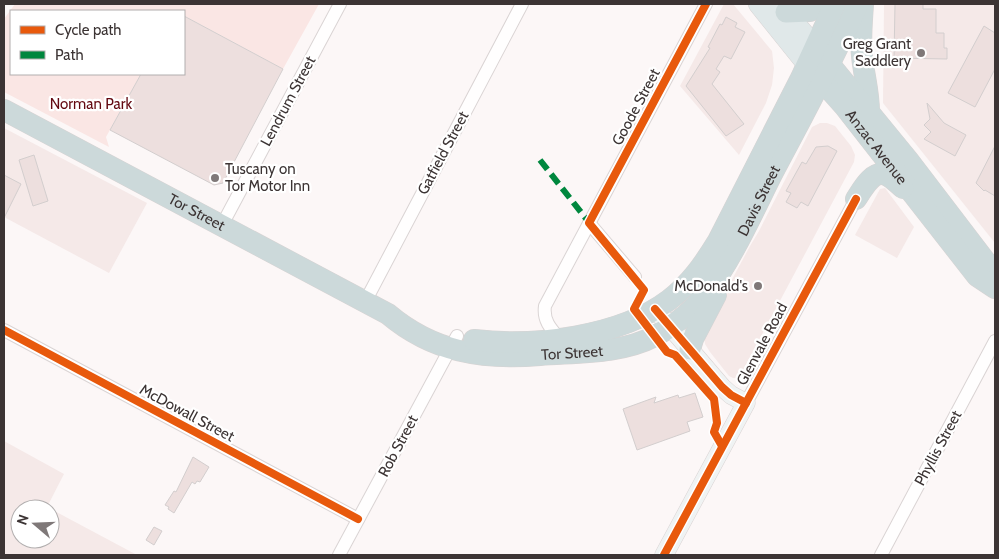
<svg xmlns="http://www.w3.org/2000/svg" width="999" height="559" font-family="Cabin,sans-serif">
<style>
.built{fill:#f5e9e8;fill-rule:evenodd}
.green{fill:#fae6e4}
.building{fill:#eddfde;stroke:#d3cece}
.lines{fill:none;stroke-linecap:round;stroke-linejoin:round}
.street-casing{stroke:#dad4d4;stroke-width:14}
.secondary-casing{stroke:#dad4d4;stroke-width:19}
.primary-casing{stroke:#d7d3d3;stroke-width:20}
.highway-casing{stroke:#d7d3d3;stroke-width:22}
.street{stroke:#fffefe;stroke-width:12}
.secondary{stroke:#f0f3f3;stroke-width:18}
.primary{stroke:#e0e8e9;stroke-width:19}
.highway{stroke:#ccd9da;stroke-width:21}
.quiet{stroke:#00873e;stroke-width:6;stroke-dasharray:12 6;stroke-linecap:butt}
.cycleway-casing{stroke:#fff;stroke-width:11}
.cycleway{stroke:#e8590c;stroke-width:8}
.poi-dot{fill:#7f7878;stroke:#fff;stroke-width:2}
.labels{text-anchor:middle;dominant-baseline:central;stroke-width:4.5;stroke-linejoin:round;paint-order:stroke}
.poi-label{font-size:15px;fill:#3c3434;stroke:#fff;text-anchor:end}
.street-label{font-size:15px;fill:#3c3434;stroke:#fff}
.park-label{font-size:15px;fill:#630810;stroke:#fff}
</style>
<rect width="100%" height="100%" fill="#fcf7f7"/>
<g class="built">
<polygon points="724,4 733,4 772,51 774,68 772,85 766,103 739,155 680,86"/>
<polygon points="884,4 995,4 995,243 883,103"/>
<polygon points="820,123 827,123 835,126 851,146 855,155 854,162 741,374 738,378 733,378 729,376 710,352 705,344 704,335 707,326 750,246 759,231 812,127"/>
<polygon points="4,128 147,203 109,273 4,217"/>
<polygon points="885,188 914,227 897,258 855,235 880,189"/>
<path d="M 4,441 L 64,474 L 47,507 L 137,555 L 4,555 ZM 20,509 L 50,509 L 50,539 L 20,539 Z"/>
</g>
<polygon class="green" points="15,4 319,4 283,69 184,16 184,11 11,11 11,74 141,74 106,137 109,147 4,92 4,19"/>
<g class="building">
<polygon points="895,4 923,4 923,9 936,9 936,33 944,33 944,48 947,48 947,59 894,58"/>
<polygon points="184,16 283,69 223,183 214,185 110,130 141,74 184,74"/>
<polygon points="726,17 737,23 735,27 745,32 731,59 724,56 716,69 720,72 712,84 744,124 726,136 686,86 710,48 708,47 720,24 722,25"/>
<polygon points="984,26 995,33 995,69 975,107 948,93"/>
<polygon points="927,103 944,123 966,135 955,156 924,139 931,132 924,125 930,119"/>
<polygon points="828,146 837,151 808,206 801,202 797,208 786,202 791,193 786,191 802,162 806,164 816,147"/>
<polygon points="995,146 995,196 985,190 984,191 976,183"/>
<polygon points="34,155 48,201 33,206 19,160"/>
<polygon points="4,175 21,184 4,218"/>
<polygon points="695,393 703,417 687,422 690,431 637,450 623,409 656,397 654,403 678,395 679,398"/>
<polygon points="193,457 209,467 200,482 197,481 195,484 192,482 174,513 168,509 169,507 165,505 174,491 176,492"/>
<polygon points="154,527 162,531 154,545 146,540"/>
</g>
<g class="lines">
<defs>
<g id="street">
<polyline points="589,223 635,277"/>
<polyline points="222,225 340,4"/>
<polyline points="365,302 522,4"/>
<polyline points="4,330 358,519"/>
<path d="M 559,338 C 550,328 543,320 545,306 L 706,4"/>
<polyline points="746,403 856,199"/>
<polyline points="339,555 457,336"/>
<polyline points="881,555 995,341"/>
</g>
<polyline id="secondary" points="662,317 722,387 731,395 746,403 664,555"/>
<g id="primary">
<polyline points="758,4 807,65"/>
<polyline points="779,4 816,47"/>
</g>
<g id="highway">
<path d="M 863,4 C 862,21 860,39 862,56 C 864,76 869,92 869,112"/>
<polyline points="786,12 810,11 821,4"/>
<polyline points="822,55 908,160 989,266 995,283"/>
<path id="s1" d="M 813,71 L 845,107 L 977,276 L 995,288"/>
<path id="s2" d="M 4,110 L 388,314 C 433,352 483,360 540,355 C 578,352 621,354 655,336 C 675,325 694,310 707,292 C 732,259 752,214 771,176 C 801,119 832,63 858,4"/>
<path d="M 856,199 C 862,190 873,169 886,175 C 892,177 898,184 903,188"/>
<path d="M 474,340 C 534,347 620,337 669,300 C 690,284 704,264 718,241 L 801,78 L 835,4"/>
<polyline points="690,349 693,339 716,295"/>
</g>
</defs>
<use href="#street" class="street-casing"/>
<use href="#secondary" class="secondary-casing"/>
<use href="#primary" class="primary-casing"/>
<use href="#highway" class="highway-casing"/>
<use href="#street" class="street"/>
<use href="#secondary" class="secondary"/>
<use href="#primary" class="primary"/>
<use href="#highway" class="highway"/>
<polyline class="quiet" points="540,160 591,225"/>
<defs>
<g id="cycleway">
<polyline points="706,4 589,223 644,290 634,309 667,352 675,355 714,399 717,423 714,432 722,446"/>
<polyline points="655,309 722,387 731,395 746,403"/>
<polyline points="4,330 358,519"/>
<polyline points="664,555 856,199"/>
</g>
</defs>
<use href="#cycleway" class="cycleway-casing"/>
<use href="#cycleway" class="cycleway"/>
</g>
<g class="poi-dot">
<circle cx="921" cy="53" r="5"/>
<circle cx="215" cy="178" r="5"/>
<circle cx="758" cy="286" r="5"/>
</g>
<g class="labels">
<g class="poi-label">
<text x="911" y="44">Greg Grant<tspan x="911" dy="17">Saddlery</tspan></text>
<text x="225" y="169" text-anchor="start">Tuscany on<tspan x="225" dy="17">Tor Motor Inn</tspan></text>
<text x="748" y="286">McDonald's</text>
</g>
<g class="street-label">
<text transform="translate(288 101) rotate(-62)">Lendrum Street</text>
<text transform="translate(636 107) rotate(-62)">Goode Street</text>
<text stroke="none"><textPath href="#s1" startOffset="99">Anzac Avenue</textPath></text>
<text transform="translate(443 153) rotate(-62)">Gatfield Street</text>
<text stroke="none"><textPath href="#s2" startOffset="888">Davis Street</textPath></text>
<text stroke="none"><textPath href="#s2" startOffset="218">Tor Street</textPath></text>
<text transform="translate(762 344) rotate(-62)">Glenvale Road</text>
<text stroke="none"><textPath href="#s2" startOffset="629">Tor Street</textPath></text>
<text transform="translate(187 413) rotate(28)">McDowall Street</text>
<text transform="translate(398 446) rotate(-62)">Rob Street</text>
<text transform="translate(938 448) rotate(-62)">Phyllis Street</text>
</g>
<g class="park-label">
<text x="91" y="104">Norman Park</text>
</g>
</g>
<rect width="999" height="559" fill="none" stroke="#3c3434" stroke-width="10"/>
<rect x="10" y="10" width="175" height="65" fill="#ffffff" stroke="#b1aeae"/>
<rect x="20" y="26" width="25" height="8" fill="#e8590c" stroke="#b1aeae"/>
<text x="55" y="35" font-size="15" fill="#3c3434">Cycle path</text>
<rect x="20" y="51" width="25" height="8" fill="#00873e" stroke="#b1aeae"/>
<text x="55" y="60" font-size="15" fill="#3c3434">Path</text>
<g transform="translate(35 524) rotate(289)"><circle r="24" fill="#ffffff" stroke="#b1aeae"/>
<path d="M0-4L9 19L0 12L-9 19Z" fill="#7f7878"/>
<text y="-8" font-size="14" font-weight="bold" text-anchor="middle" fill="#3c3434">N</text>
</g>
</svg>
